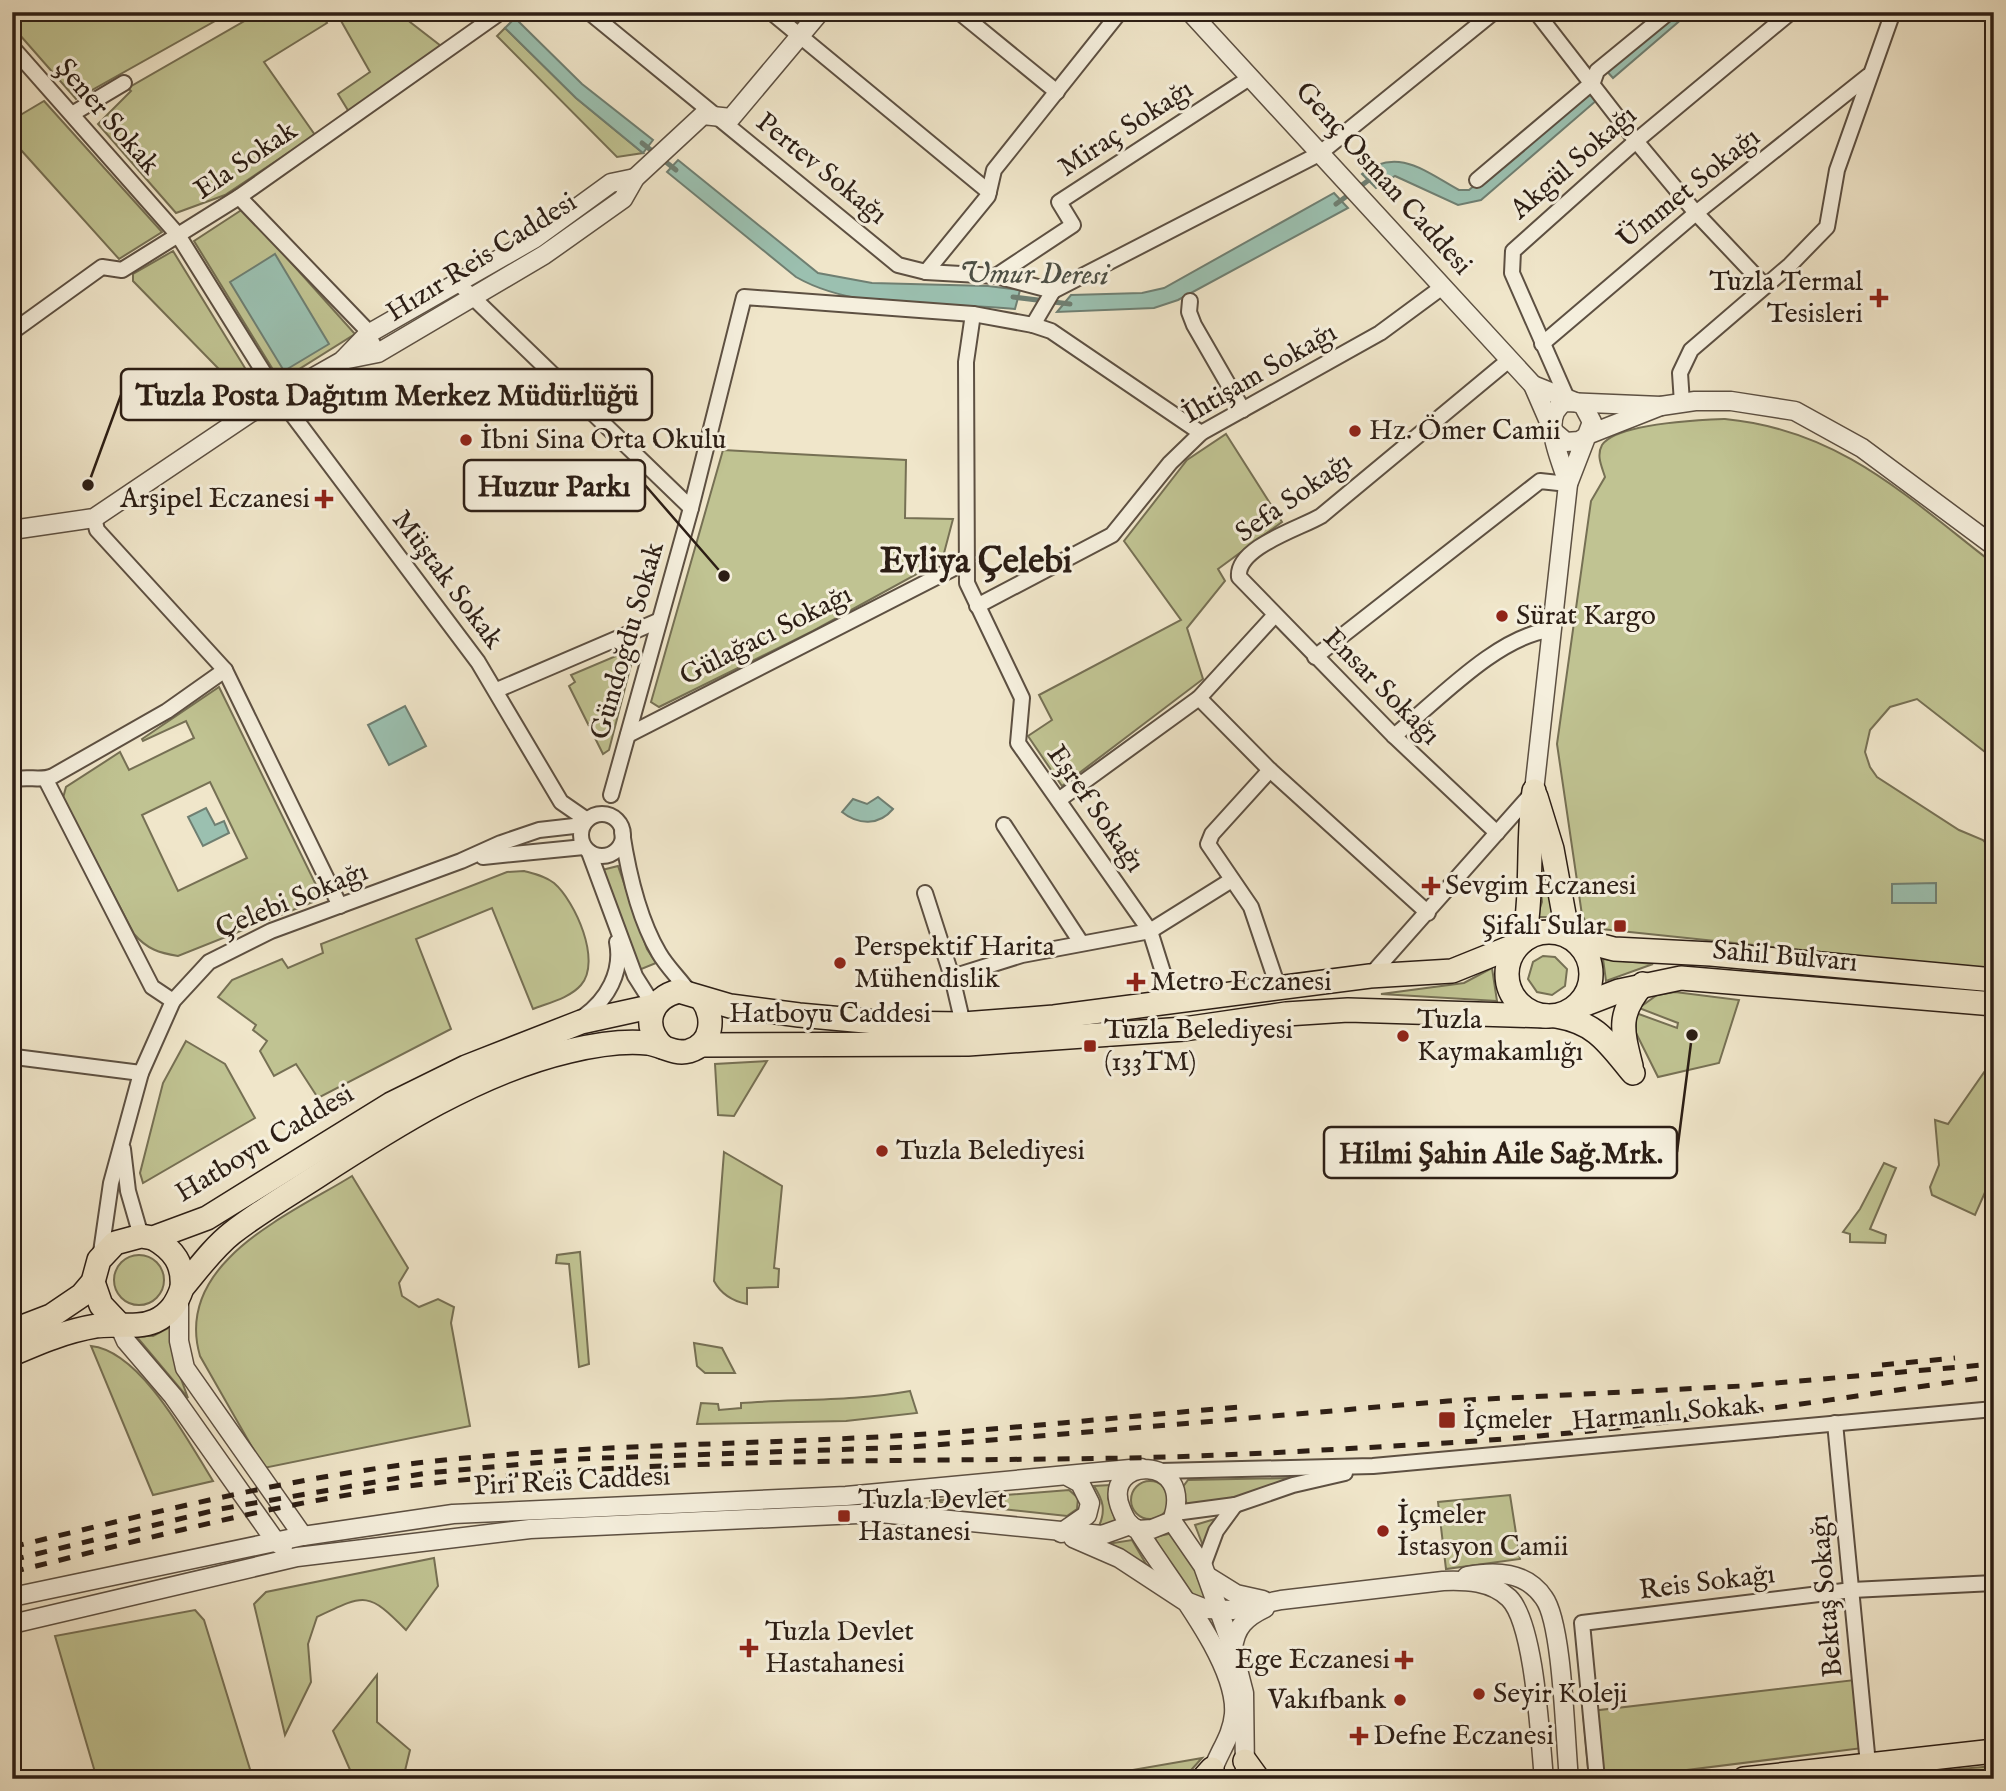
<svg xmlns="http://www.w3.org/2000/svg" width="2006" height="1791" font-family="'IM FELL English',serif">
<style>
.green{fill:#c0c392;stroke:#767054;stroke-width:2;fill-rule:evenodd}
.water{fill:#9bc0b0;stroke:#6f7f72;stroke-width:2}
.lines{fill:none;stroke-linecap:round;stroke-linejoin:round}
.stream{stroke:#6f7f72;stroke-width:5}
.minor-casing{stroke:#5d5042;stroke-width:18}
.tertiary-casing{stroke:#5d5042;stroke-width:21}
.primary-casing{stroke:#2c1e15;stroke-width:26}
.trunk-casing{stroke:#2c1e15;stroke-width:26}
.minor{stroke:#f5efdd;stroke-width:14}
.tertiary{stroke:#f5efdd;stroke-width:18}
.primary{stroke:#f0e6ca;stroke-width:23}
.trunk{stroke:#f0e6ca;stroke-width:23}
.rail{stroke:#2c1e15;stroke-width:5;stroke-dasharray:12 12;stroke-linecap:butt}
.poi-dot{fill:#8f2418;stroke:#f5efdd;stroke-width:2.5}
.labels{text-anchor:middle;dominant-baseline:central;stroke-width:6;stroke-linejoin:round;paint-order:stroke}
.street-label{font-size:28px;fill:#2c1e15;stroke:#f5efdd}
.poi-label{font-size:28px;fill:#2c1e15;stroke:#f5efdd;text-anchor:start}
.water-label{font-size:30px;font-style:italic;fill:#4d4f44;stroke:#f5efdd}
.district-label{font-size:35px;font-weight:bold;fill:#2c1e15;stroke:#f5efdd}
.leader{fill:none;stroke:#2c1e15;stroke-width:2.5}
.callout-dot{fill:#2c1e15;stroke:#f5efdd;stroke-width:2.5}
.callout{fill:#f5efdd;stroke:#2c1e15;stroke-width:2.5}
.callout-label{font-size:30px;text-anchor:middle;font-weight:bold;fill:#2c1e15}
</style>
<rect width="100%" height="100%" fill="#f0e6ca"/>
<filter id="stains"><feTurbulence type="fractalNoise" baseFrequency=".00286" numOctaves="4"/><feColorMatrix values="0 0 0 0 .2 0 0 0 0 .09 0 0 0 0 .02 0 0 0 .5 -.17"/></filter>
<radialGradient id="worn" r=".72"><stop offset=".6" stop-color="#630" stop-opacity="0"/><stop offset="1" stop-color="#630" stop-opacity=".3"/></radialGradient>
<g class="green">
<polygon points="12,12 231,12 76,99 12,26"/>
<polygon points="260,12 321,12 327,23 264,62 315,135 225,195 176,213 98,124 131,91 128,88"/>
<polygon points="336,12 397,12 441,46 349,112 338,94 370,72"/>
<polygon points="505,28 576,98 643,153 617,157 497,36"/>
<polygon points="44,101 162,232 119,259 12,140 12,120"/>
<polygon points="243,209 355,334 280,381 194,241"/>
<polygon points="173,251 261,394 250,401 133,281 133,274"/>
<path d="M 1725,419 C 1840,430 1907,497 1994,564 L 1994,759 L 1917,699 L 1890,707 L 1870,730 L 1865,752 L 1870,767 L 1877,777 L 1959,830 L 1983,840 L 1993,851 L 1994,970 L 1601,929 L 1587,924 L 1582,915 L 1557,744 L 1591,501 L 1605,477 C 1602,467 1596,456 1602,445 C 1617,423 1700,420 1725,419 Z"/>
<polygon points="1226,434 1282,522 1218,569 1225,581 1187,628 1203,679 1062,786 1028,736 1052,720 1039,695 1181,620 1124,541 1187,460"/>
<polygon points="723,450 906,460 905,518 953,519 943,557 926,569 813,631 659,707 651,702"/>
<polygon points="630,650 633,657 609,750 603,754 569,686 575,682 571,675"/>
<path d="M 219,687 L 319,891 L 313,902 L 178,956 C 159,953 147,949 134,934 L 63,798 L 66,787 L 120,752 L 129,770 L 194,738 L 186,721 L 143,741 L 142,739 ZM 210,782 L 247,858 L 178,891 L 142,815 Z"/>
<polygon points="1542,843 1554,917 1537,917 1542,902 1537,848"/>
<polygon points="618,866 647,949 656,963 639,970 602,870"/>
<path d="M 524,871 C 535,874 545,876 554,883 C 575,901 602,961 581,985 C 570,998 548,1003 533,1009 L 492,908 L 416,939 L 451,1029 L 318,1098 L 296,1064 L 274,1076 L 260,1051 L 267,1041 L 253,1030 L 256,1025 L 218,997 L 232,980 L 282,959 L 288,968 L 323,953 L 321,944 L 507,872 Z"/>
<polygon points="1543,956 1555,957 1567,969 1565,986 1552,995 1537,992 1528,979 1533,962"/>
<polygon points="1603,959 1653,964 1606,981"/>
<polygon points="1492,968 1497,1001 1381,994 1464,983"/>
<polygon points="1675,992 1739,1000 1719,1063 1658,1077 1636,1033 1636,1013 1677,1028 1678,1023 1639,1008 1657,995"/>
<polygon points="186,1041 225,1064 255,1118 143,1183 140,1173 163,1083"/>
<polygon points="1994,1058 1994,1172 1975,1215 1932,1195 1930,1187 1939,1165 1935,1120 1948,1124"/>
<polygon points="767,1061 734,1116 718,1115 715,1064"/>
<path d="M 724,1152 L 782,1186 L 774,1268 L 779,1269 L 778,1287 L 747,1288 L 747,1304 C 732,1301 721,1294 714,1281 Z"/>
<polygon points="1884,1163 1896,1168 1870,1229 1886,1235 1885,1243 1850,1242 1850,1234 1843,1232 1860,1209"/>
<path d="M 352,1176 L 408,1268 L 399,1283 L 402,1296 L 419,1307 L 438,1299 L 454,1307 L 451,1323 L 470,1426 L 264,1468 L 200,1356 C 173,1263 289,1215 352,1176 Z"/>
<polygon points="580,1252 589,1364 579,1367 569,1264 556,1263 557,1255"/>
<circle cx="139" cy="1280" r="25"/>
<polygon points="172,1326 180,1376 188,1398 136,1336 153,1336"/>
<polygon points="694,1343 722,1348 735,1373 705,1373 697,1366"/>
<path d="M 91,1346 C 141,1351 188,1441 213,1481 L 153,1495 Z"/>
<path d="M 910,1391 L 917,1413 L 846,1421 L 697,1424 L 701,1403 L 718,1404 L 719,1410 L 741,1408 L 741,1403 C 797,1399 855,1401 910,1391 Z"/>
<polygon points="1290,1478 1243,1496 1193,1508 1187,1505 1182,1488 1188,1480"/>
<circle cx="1150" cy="1500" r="19"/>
<path d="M 1110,1485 L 1108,1498 L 1117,1526 L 1099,1526 C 1106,1510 1103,1500 1094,1486 Z"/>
<polygon points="1069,1490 1078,1498 1077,1509 1067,1516 929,1501"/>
<polygon points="1510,1495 1520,1559 1446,1569 1438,1502"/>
<polygon points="1218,1518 1205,1551 1195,1525"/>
<polygon points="1183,1531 1210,1603 1187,1592 1154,1537"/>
<polygon points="1132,1540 1146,1564 1107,1544"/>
<path d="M 434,1558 L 438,1586 L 406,1630 C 368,1591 365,1594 317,1617 L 308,1644 L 311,1682 L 285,1735 L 254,1604 L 266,1592 Z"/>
<polygon points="195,1610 204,1620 253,1779 97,1779 55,1636"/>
<polygon points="377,1675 377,1722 410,1750 403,1779 354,1779 333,1731"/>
<polygon points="1863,1679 1871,1747 1615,1779 1589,1779 1583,1712"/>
<polygon points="1202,1758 1183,1779 1116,1779 1115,1773"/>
<polygon points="1994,1766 1994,1773 1901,1774"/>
</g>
<g class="water">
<polygon points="1672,12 1690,12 1613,78 1604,68"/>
<polygon points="515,18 582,84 653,140 643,153 576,98 505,28"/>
<path d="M 1588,90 L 1597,100 L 1481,200 L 1458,205 L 1395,176 L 1376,188 L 1362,174 C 1397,146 1426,172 1459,190 L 1469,190 Z"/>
<path d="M 678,160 L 818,273 L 872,283 L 988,286 L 1020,290 L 1015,309 C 945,301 859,313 796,277 L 667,172 Z"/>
<polygon points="1334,193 1348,208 1178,300 1154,308 1057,312 1071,295 1142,293 1164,288"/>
<polygon points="275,254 329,344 284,371 230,282"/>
<polygon points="405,706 426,746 389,765 368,725"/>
<path d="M 878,797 L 893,809 C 879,826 858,825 842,812 L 853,799 L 867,804 Z"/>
<polygon points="206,808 215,825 224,821 229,833 203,846 188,817"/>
<polygon points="1936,883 1936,903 1892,903 1892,884"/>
</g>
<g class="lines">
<g class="stream">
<polyline points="642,143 676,170"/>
<polyline points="1336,204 1373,177"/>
<polyline points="1013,297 1070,304"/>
</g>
<defs>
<g id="minor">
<polyline points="589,12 898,265 926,272 996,276 1053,291"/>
<polyline points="771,12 989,192"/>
<polyline points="959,12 1057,92"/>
<polyline points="1536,12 1636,141 1696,213 1765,286"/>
<polyline points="12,47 178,235 279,397 478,662 561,802 587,820"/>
<polyline points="72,114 124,83"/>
<polyline points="1477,180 1593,82 1597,71 1669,12"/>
<polyline points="239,197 364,327 378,353"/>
<polyline points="926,272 988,196 994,170 1120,12"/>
<polyline points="996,276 1073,225 1059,202 1251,77"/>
<polyline points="458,283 691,508"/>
<polyline points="1053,291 1319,154 1494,12"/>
<polyline points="1190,301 1189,312 1194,325 1243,410"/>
<polyline points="973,314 966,362 967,583 1022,698 1018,743 1150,931 1172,1001"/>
<polyline points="1033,325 1051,331 1201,433"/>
<polyline points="12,332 102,267 122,270 239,197 501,12"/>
<polyline points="1542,344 1696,213 1868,76"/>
<polyline points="1567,398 1512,273 1513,251 1636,141 1791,12"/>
<polyline points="1682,403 1680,373 1691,350 1790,265 1827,227 1837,170 1893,12"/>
<polyline points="94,518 97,530 225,670 340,906"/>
<polyline points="977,606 1112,535 1170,463 1201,433 1380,333 1441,288"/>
<polyline points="1315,657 1540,481 1568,484"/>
<polyline points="497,690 658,621"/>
<polyline points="1199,698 1270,770 1428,913"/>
<polyline points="628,735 964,563"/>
<path d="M 1394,736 C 1436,702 1498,635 1551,630"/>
<polyline points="1270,770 1212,834 1208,844 1251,907 1278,987"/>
<path d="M 12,780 C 27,775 40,782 53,776 L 167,711 L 225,670"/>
<polyline points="46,780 152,987 173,1001"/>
<polyline points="611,795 691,508 744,297 973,314 1033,325 1053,291"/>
<polyline points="1060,799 1199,698 1274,616"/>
<circle cx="602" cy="835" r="21"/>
<polyline points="1004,825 1080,941"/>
<path d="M 622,832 C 628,871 639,919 659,953 C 667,967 680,979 689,992"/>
<path d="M 1497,833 L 1394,736 L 1239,577 C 1236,547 1301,528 1321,516 L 1509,360"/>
<polyline points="589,852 635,976 654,1006"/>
<polyline points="483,857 584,847"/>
<polyline points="925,893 952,977 963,1024"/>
<polyline points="1370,976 1534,791"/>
<polyline points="952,977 1022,955 1150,931 1230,881"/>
<path d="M 583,1017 C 607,1000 623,972 617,942"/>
<polyline points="12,1052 15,1057 141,1073"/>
<polyline points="123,1149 128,1191 141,1236"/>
<polyline points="100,1259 111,1183 141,1073 173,1001 209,962 271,931 461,861 501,843 539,830 583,825"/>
<polyline points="1835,1423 1868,1764"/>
<polyline points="1160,1471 1373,1466 1994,1409"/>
<polyline points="1175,1513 1235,1505 1293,1485 1345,1473"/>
<polyline points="1203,1566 1216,1531 1235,1505"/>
<polyline points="1597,1779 1582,1623 1852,1590 1994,1583"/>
</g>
<g id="tertiary">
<polyline points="1190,12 1533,385"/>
<polyline points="343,360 378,353 544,255 623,199 635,178 703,115 731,118 820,12"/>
<path d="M 1568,484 C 1562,461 1538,416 1565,402 L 1661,406 L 1695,401 L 1731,401 L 1795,411 L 1862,448 L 1994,546"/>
<polyline points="12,530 94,518 250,413 342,361 368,334 534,239 611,183 635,178"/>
<polyline points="1534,791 1568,484 1592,422 1583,405 1533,385 1553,431 1566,442 1579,441 1590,434 1661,406"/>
<polyline points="179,1298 179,1341 185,1368 303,1536"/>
<polyline points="118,1323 126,1341 173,1396 276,1542 283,1547"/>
<polyline points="1172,1521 1203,1566 1233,1650 1244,1693 1245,1772"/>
<path d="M 1138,1530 L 1152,1529 L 1172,1521 C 1197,1452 1099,1456 1121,1509 C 1125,1519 1128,1525 1138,1530 C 1165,1575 1238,1661 1234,1714 C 1232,1739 1215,1756 1210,1779"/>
<polyline points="1061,1533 1087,1515 1090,1503 1080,1483 1069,1477"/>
<path d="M 1073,1538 L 1119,1558 L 1183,1600 L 1206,1609 L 1233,1610 L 1281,1600 L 1443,1581 C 1466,1580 1491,1581 1509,1598 C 1535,1624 1540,1739 1544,1779"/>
<polyline points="1207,1576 1236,1594 1263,1600"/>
<path d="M 1467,1576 C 1495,1571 1526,1571 1544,1598 C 1563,1624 1565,1741 1569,1779"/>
<polyline points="12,1597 303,1536 453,1514 846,1496 1141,1468"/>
<polyline points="12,1624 297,1557 530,1529 880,1513 1102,1535 1130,1525"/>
<path d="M 1233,1649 C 1235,1627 1246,1617 1265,1608"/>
</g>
<g id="primary">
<polyline points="1536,797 1552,849 1568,936"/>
<circle cx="1549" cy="974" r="42"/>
<polyline points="1572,938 1614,949 1711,954 1994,980"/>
<path d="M 1524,940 C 1533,890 1527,841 1534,791"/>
<polyline points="1575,1008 1619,991 1681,978 1994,1004"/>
<path d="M 1556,1016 C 1597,1023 1608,1043 1633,1073"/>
<polyline points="701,1045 968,1044 1184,1029 1286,1014 1348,1010 1546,1016"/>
<path d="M 663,1047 C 641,1026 650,998 679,991 L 730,1006 L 799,1015 L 887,1023 L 963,1024 L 1054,1017 L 1370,976 L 1452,971 L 1519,944"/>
<path d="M 1631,1066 C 1622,1030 1617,1014 1643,984"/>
<path d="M 153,1238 C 174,1250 184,1264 182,1288"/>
<polyline points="93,1282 101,1305 118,1323"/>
<polyline points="12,1331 51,1316 82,1295 93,1282 99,1260 115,1243 141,1236 153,1238 207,1218 391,1104 466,1067 581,1022 654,1006"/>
<path d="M 12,1354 C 40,1342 66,1331 96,1326 C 115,1323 137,1329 155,1321 C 170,1314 177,1303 182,1288 C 198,1269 213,1248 232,1233 C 259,1212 288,1195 316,1177 C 393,1127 479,1072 569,1051 C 594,1045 621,1040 648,1043 C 662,1045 674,1055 689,1051 C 713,1044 715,1017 702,999"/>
</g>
<g id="trunk">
<polyline points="1245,1761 1258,1779"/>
<polyline points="1203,1779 1212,1769"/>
<polyline points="1744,1779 1994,1751"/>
</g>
</defs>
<use href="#minor" class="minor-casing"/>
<use href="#tertiary" class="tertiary-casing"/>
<use href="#primary" class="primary-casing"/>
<use href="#trunk" class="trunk-casing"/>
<use href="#minor" class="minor"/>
<use href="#tertiary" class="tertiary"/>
<use href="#primary" class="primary"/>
<use href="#trunk" class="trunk"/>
<g class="rail">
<polyline points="1882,1365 1955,1358"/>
<path d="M 12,1547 C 149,1514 286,1478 426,1462 C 588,1444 749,1445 911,1435 C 1021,1428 1130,1416 1240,1407"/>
<polyline points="12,1560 220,1509 427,1473 576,1459 911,1447 1448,1401 1742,1386 1994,1364"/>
<path d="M 12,1572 C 151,1538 292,1498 434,1483 C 663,1457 895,1462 1126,1458 C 1232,1456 1340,1449 1446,1443 C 1630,1432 1812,1402 1994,1376"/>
</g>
</g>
<g class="poi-dot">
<path d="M1875.5 287.5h7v7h7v7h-7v7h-7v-7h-7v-7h7z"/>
<circle cx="1355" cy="431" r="7"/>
<circle cx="466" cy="440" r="7"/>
<path d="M320.5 488.5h7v7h7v7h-7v7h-7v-7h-7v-7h7z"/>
<circle cx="1502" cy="616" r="7"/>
<path d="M1427.5 875.5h7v7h7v7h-7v7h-7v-7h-7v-7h7z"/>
<rect x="1613" y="919" width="14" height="14" rx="3.5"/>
<circle cx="840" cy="963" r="7"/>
<path d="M1132.5 971.5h7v7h7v7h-7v7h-7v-7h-7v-7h7z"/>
<circle cx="1403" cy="1036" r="7"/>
<rect x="1083" y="1039" width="14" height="14" rx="3.5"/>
<circle cx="882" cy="1151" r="7"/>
<rect x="1438" y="1411" width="18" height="18" rx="3.5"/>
<rect x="837" y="1509" width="14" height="14" rx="3.5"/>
<circle cx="1383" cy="1531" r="7"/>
<path d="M745.5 1637.5h7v7h7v7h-7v7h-7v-7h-7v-7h7z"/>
<path d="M1400.5 1649.5h7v7h7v7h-7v7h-7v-7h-7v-7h7z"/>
<circle cx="1479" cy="1694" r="7"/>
<circle cx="1400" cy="1700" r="7"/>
<path d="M1355.5 1725.5h7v7h7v7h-7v7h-7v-7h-7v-7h7z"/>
</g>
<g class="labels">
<g class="street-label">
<text transform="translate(107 117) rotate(49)">Şener Sokak</text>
<text transform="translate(1126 129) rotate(-33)">Miraç Sokağı</text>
<text transform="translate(246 161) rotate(-34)">Ela Sokak</text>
<text transform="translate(1574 163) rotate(-41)">Akgül Sokağı</text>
<text transform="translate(821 169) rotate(39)">Pertev Sokağı</text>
<text transform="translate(1383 179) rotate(48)">Genç Osman Caddesi</text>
<text transform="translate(1689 189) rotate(-39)">Ümmet Sokağı</text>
<text transform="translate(482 258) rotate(-32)">Hızır Reis Caddesi</text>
<text transform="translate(1260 374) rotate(-30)">İhtişam Sokağı</text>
<text transform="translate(1294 498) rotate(-35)">Sefa Sokağı</text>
<text transform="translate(447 580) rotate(53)">Müştak Sokak</text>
<text transform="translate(766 636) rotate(-27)">Gülağacı Sokağı</text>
<text transform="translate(628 641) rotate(-74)">Gündoğdu Sokak</text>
<text transform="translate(1381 687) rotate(45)">Ensar Sokağı</text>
<text transform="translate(1095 809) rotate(55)">Eşref Sokağı</text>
<text transform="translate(292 901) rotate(-22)">Çelebi Sokağı</text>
<text transform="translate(1785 957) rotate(5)">Sahil Bulvarı</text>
<text x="830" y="1014">Hatboyu Caddesi</text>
<text transform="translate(265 1144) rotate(-31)">Hatboyu Caddesi</text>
<text transform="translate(1665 1414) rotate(-5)">Harmanlı Sokak</text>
<text transform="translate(572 1482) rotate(-3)">Piri Reis Caddesi</text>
<text transform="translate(1707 1583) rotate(-7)">Reis Sokağı</text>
<text transform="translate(1827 1596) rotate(-95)">Bektaş Sokağı</text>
</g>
<g class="poi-label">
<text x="1863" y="282" text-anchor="end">Tuzla Termal<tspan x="1863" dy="32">Tesisleri</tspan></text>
<text x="1369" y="431">Hz. Ömer Camii</text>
<text x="480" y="440">İbni Sina Orta Okulu</text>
<text x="310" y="499" text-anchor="end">Arşipel Eczanesi</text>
<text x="1516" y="616">Sürat Kargo</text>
<text x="1445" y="886">Sevgim Eczanesi</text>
<text x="1606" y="926" text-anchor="end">Şifalı Sular</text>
<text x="854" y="947">Perspektif Harita<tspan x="854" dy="32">Mühendislik</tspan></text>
<text x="1150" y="982">Metro Eczanesi</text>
<text x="1417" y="1020">Tuzla<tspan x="1417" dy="32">Kaymakamlığı</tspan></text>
<text x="1104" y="1030">Tuzla Belediyesi<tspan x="1104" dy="32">(133TM)</tspan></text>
<text x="896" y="1151">Tuzla Belediyesi</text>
<text x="1463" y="1420">İçmeler</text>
<text x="858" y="1500">Tuzla Devlet<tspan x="858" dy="32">Hastanesi</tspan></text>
<text x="1397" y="1515">İçmeler<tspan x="1397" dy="32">İstasyon Camii</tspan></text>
<text x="765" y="1632">Tuzla Devlet<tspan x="765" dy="32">Hastahanesi</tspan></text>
<text x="1390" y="1660" text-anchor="end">Ege Eczanesi</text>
<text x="1493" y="1694">Seyir Koleji</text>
<text x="1386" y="1700" text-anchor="end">Vakıfbank</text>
<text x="1373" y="1736">Defne Eczanesi</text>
</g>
<g class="water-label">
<text transform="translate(1034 275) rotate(1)">Umur Deresi</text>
</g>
<g class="district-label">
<text x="976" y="562">Evliya Çelebi</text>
</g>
</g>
<path class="leader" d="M88 485L121 395M724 576L645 485M1692 1035L1677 1152"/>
<g class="callout-dot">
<circle cx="88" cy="485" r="7"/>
<circle cx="724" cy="576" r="7"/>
<circle cx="1692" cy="1035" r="7"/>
</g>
<g class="callout">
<rect x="121" y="369" width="531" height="51" rx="7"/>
<rect x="464" y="460" width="181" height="51" rx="7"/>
<rect x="1324" y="1127" width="353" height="51" rx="7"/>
</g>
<g class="callout-label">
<text x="387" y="405">Tuzla Posta Dağıtım Merkez Müdürlüğü</text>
<text x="554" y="496">Huzur Parkı</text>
<text x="1501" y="1163">Hilmi Şahin Aile Sağ.Mrk.</text>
</g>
<rect width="2006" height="1791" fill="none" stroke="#f0e6ca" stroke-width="42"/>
<rect x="14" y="14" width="1978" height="1763" fill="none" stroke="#2c1e15" stroke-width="3.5"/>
<rect x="21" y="21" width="1964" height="1749" fill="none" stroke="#2c1e15" stroke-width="2"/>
<rect width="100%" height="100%" filter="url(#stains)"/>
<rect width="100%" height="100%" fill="url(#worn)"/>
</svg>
